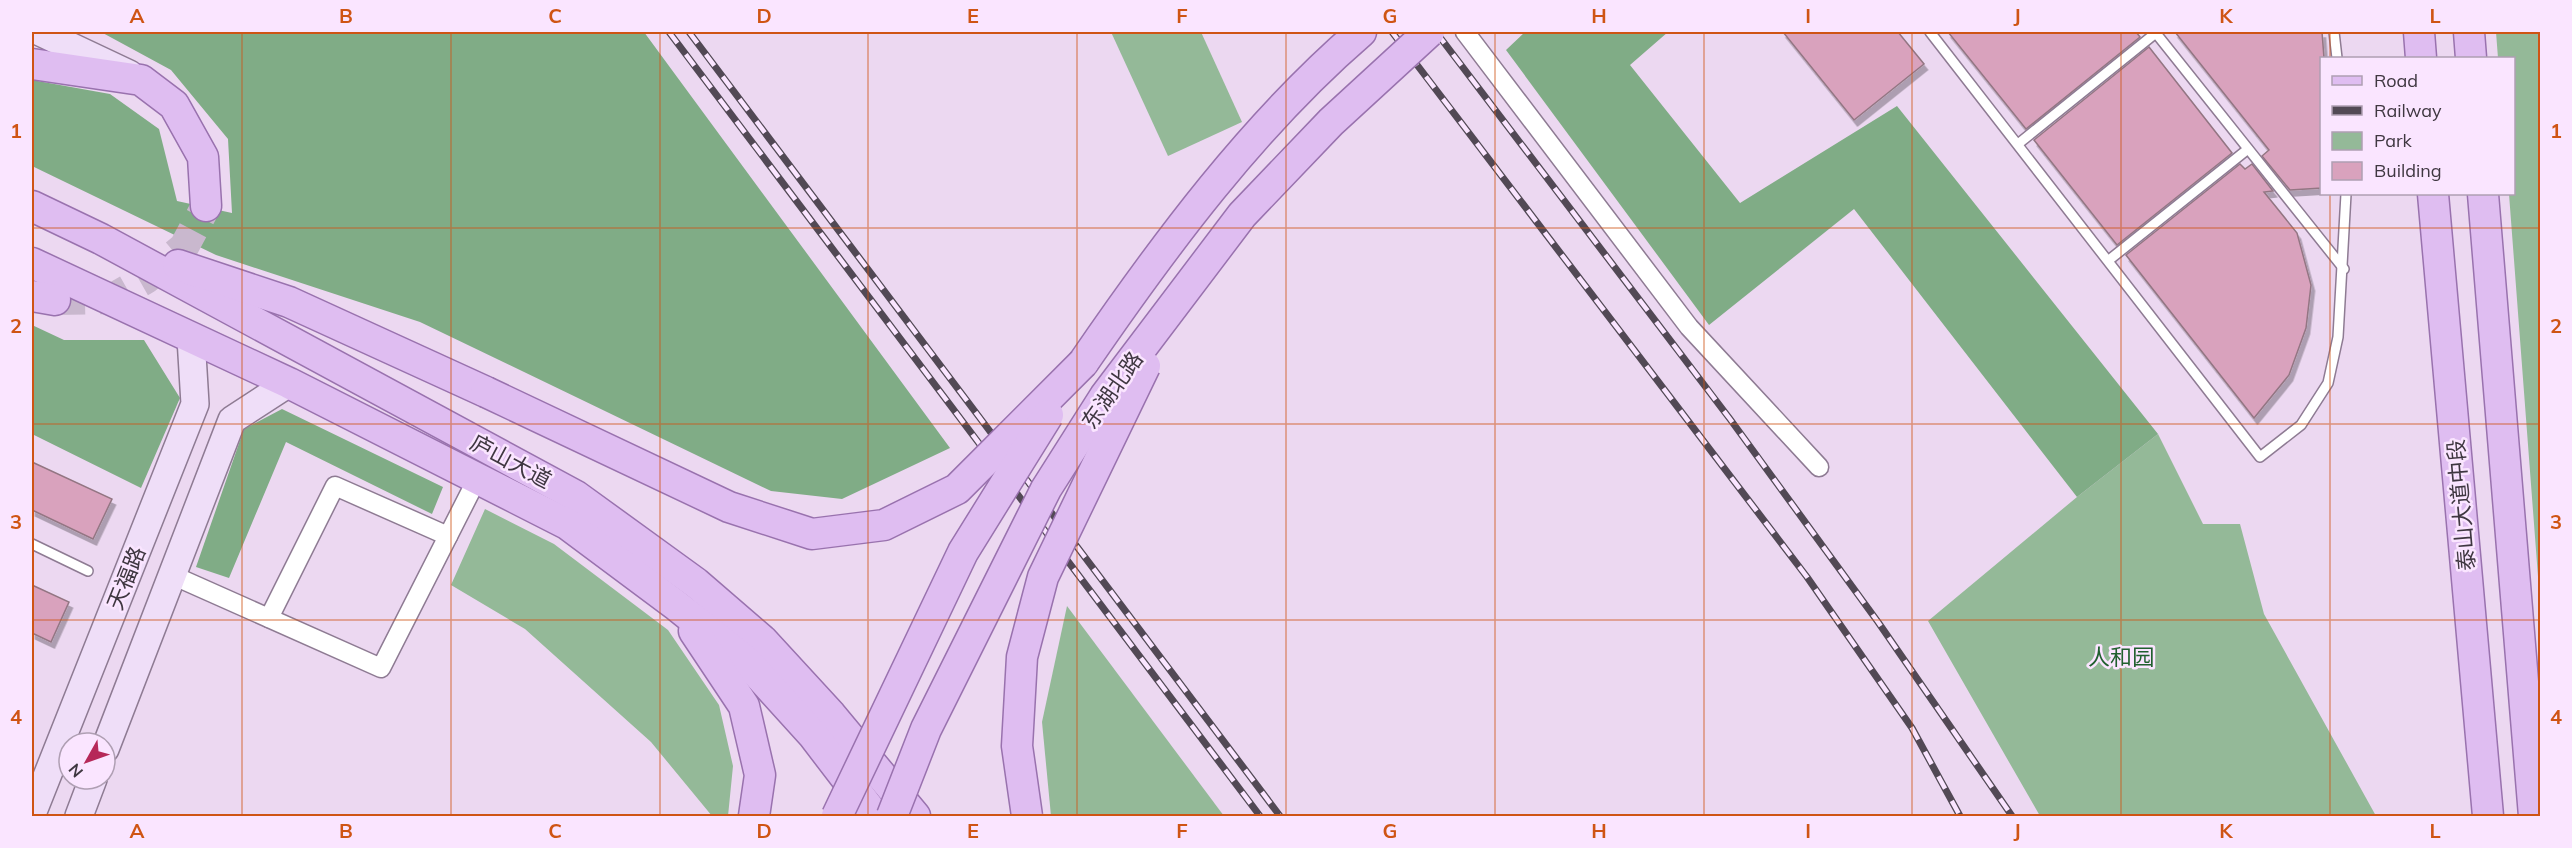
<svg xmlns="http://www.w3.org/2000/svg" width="2572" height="848" font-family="Mulish,'Noto Sans SC',sans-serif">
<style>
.green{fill:#94b998}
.forest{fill:#80ac86}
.building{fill:#d9a2bd;stroke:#937683;stroke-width:1.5;filter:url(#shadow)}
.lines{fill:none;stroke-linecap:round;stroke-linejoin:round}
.primary-tunnel{stroke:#c9b8ce;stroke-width:30;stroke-dasharray:30 15;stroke-linecap:butt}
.lane-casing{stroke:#8e7b93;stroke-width:12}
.street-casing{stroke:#8e7b93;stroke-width:21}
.secondary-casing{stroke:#8e7b93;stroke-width:30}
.primary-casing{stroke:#9972ae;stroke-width:33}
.lane{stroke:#fff;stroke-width:9}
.street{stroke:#fff;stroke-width:18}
.secondary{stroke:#efdef8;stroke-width:27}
.primary{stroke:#dfbdf1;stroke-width:30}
.rail-casing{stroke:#524955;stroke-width:7}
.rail{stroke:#fae5ff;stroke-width:4.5;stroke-dasharray:14;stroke-linecap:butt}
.primary-bridge-casing{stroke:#9972ae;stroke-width:33;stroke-linecap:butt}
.primary-bridge{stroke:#dfbdf1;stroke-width:30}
.grid{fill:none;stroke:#cf5414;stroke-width:1.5;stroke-opacity:0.55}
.labels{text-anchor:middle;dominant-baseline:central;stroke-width:5;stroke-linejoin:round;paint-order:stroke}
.street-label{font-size:22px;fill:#3f3741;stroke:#fae5ff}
.park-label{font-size:22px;fill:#20602f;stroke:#fae5ff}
.neatline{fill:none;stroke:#cf5414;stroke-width:2}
.grid-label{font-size:20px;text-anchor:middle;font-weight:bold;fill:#cf5414}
</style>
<defs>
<filter id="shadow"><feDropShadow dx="3.5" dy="6" stdDeviation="0" flood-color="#0004"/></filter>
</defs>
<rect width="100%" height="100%" fill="#ecd8f1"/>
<g class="green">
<polygon points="1111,32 1201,32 1242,122 1168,156"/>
<polygon points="2496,32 2540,32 2540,603 2509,194 2514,194 2514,58 2498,58"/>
<polygon points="2158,434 2203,524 2240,524 2264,614 2376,816 2040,816 1928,621 2077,497"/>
<polygon points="485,509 554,544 668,630 719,705 733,766 728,816 712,816 651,742 525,629 451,585"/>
<polygon points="1067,606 1224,816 1051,816 1042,722"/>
</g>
<g class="forest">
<polygon points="101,32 644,32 950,448 842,499 771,491 420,322 216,255 32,166 32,80 110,94 159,129 177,201 232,213 228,139 171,70"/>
<polygon points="1525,32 1668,32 1630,65 1740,203 1897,106 2158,434 2077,497 1854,209 1709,325 1506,50"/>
<polygon points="32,325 64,340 144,340 180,398 141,488 32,434"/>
<polygon points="282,409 443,487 432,514 286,442 229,578 196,567 244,429"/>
</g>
<g class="building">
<polygon points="1783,32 1898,32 1924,64 1854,120"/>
<polygon points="1948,32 2136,32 2140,37 2026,129"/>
<polygon points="2175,32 2322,32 2324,58 2322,58 2322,188 2290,190 2262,156 2269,150"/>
<polygon points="2149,47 2232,153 2117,245 2034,140"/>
<polygon points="2240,164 2245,169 2252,164 2273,191 2264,192 2297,233 2311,285 2306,328 2289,375 2254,418 2126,255"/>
<polygon points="32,462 112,499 93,539 32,510"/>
<polygon points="32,585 69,602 51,642 32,633"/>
</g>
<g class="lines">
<polyline class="primary-tunnel" points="55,300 111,299 146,279 184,247 206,206"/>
<defs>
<g id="lane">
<polyline points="1930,32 2260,457 2301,425 2328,383 2338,337 2346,194"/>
<polyline points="2155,32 2344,269"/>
<polyline points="2334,32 2337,58"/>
<polyline points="2018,144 2157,32"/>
<polyline points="2109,260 2248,149"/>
<polyline points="32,544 88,571"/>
</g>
<g id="street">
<polyline points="1465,32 1689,327 1819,467"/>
<polyline points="172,575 381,668 477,479"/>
<polyline points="269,618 335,486 448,536"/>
</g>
<g id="secondary">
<polyline points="40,32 129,74"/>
<polyline points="105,749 232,420 289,383"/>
<polyline points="32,814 195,404 191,338"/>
<polyline points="79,816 93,779"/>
</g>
<g id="primary">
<polyline points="2419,32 2421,58"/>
<polyline points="2469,32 2471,58"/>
<polyline points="32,64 141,80 174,105 203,157 206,206"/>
<polyline points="2433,194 2488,816"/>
<polyline points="2483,194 2534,816"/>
<polyline points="32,206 101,239 576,496 696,583 762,640 831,715 915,816"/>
<polyline points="32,263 289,383 567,524 677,606 747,662 813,735 875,816"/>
<polyline points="178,265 289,302 486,392"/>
<polyline points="32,296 55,300"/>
<path d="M 1083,363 C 1164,245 1253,125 1361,32"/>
<polyline points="694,631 744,706 760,775 754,816"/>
</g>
</defs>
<use href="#lane" class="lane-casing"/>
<use href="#street" class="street-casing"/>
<use href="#secondary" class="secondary-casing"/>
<use href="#primary" class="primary-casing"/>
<use href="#lane" class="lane"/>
<use href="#street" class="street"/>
<use href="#secondary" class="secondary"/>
<use href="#primary" class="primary"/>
<defs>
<g id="rail">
<polyline points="669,32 1260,816"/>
<polyline points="689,32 1280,816"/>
<polyline points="1392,32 1807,577 1912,728 1960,816"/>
<polyline points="1436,32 1730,419 1878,622 2012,816"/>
</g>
</defs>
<use href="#rail" class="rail-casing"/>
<use href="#rail" class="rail"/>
<defs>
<g id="primary-bridge">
<polyline points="486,392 729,507 812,534 884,525 957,489 1083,363"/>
<polyline points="837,816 963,552 1048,415"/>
<polyline points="892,816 926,729 1046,489 1105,396 1242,215 1331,122 1429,32"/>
<polyline points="1027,816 1017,746 1022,657 1043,577 1145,366"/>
</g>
</defs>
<use href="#primary-bridge" class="primary-bridge-casing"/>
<use href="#primary-bridge" class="primary-bridge"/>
</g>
<path class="grid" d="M 242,32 L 242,816M 451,32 L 451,816M 660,32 L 660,816M 868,32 L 868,816M 1077,32 L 1077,816M 1286,32 L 1286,816M 1495,32 L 1495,816M 1704,32 L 1704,816M 1912,32 L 1912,816M 2121,32 L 2121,816M 2330,32 L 2330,58M 2330,194 L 2330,816M 32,228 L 2540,228M 32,424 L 2540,424M 32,620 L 2540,620"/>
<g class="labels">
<g class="street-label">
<text transform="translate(1112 390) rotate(-55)">东湖北路</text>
<text transform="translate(511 461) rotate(28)">庐山大道</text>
<text transform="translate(2461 505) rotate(-95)">泰山大道中段</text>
<text transform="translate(126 578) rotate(-68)">天福路</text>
</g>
<g class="park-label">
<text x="2121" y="657">人和园</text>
</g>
</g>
<rect width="2572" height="848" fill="none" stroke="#fae5ff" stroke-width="66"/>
<rect x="2320" y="57" width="195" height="138" fill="#fae5ff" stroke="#af9fb3" stroke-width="1.5"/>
<rect x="2332" y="76" width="30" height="9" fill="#dfbdf1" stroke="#af9fb3" stroke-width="1.5"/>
<text x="2374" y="87" font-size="18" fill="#3f3741">Road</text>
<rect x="2332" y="106" width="30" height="9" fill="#524955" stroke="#af9fb3" stroke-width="1.5"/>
<text x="2374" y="117" font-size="18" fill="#3f3741">Railway</text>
<rect x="2332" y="132" width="30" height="18" fill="#94b998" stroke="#af9fb3" stroke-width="1.5"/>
<text x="2374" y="147" font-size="18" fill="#3f3741">Park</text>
<rect x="2332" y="162" width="30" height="18" fill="#d9a2bd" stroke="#af9fb3" stroke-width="1.5"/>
<text x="2374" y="177" font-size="18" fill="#3f3741">Building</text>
<g transform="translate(87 761) rotate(230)"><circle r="28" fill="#fae5ff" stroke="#af9fb3" stroke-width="1.5"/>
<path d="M0-4.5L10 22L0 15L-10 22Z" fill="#b62859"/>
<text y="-9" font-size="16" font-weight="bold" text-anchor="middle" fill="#3f3741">N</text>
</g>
<rect x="33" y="33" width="2506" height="782" class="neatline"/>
<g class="grid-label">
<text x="137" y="23">A</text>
<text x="346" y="23">B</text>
<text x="555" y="23">C</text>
<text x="764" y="23">D</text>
<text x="973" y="23">E</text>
<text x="1182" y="23">F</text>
<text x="1390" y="23">G</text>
<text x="1599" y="23">H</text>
<text x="1808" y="23">I</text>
<text x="2017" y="23">J</text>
<text x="2226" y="23">K</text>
<text x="2435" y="23">L</text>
<text x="16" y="138">1</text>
<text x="2556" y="138">1</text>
<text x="16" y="333">2</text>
<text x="2556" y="333">2</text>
<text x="16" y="529">3</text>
<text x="2556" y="529">3</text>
<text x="16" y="724">4</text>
<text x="2556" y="724">4</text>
<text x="137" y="838">A</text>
<text x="346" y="838">B</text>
<text x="555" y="838">C</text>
<text x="764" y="838">D</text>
<text x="973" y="838">E</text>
<text x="1182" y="838">F</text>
<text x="1390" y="838">G</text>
<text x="1599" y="838">H</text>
<text x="1808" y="838">I</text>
<text x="2017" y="838">J</text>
<text x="2226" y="838">K</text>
<text x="2435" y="838">L</text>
</g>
</svg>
